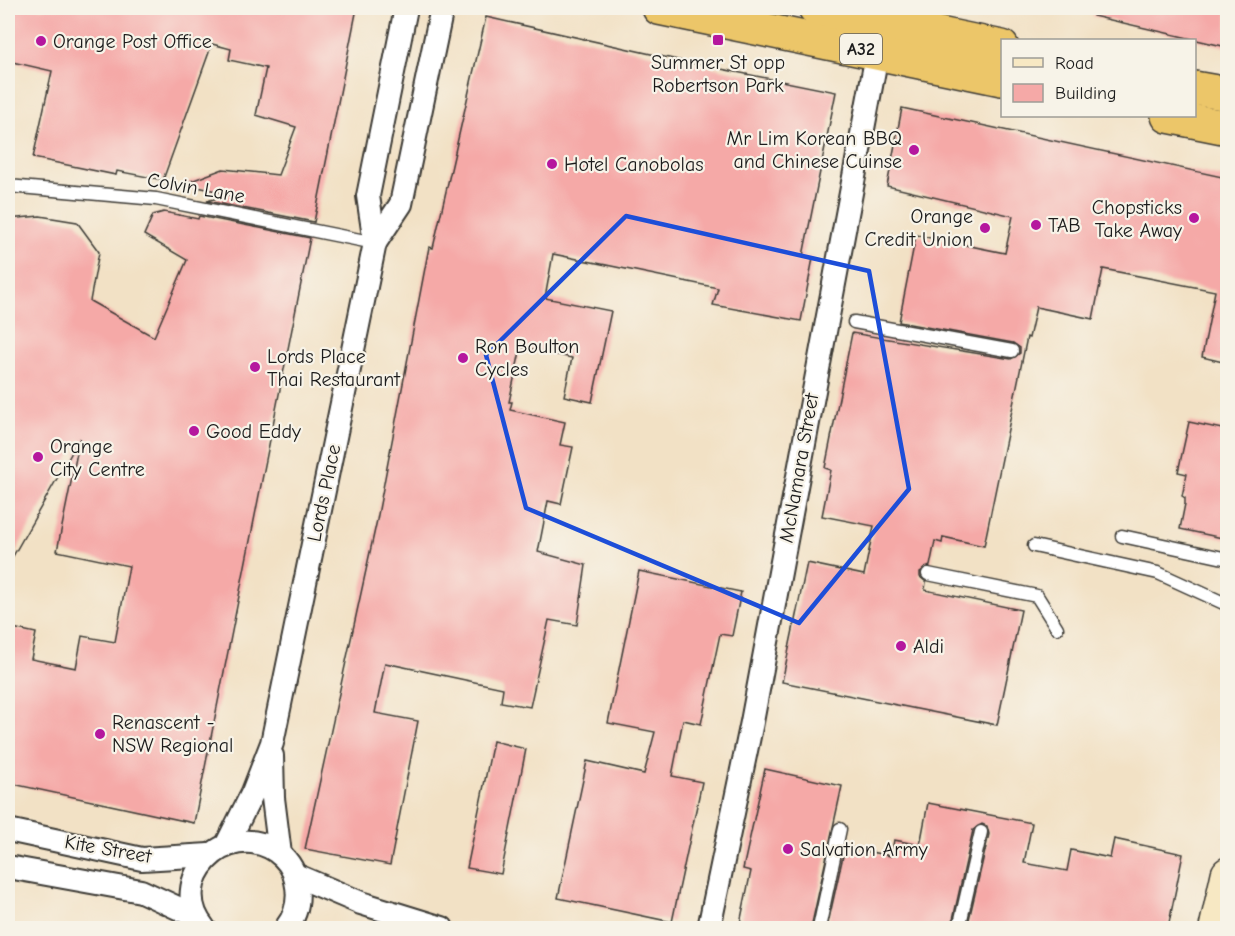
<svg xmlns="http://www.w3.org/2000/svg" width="1235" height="936" font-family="'Comic Neue',sans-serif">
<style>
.building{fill:#f5a9a7}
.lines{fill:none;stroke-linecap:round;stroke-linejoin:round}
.service-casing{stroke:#3c3a35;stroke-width:15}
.minor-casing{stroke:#3c3a35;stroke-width:26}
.secondary-casing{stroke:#3c3a35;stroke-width:36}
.trunk-casing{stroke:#3c3a35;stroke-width:36}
.service{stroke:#fff;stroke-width:12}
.minor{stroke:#fff;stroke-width:22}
.secondary{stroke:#f7e8c3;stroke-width:33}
.trunk{stroke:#ecc669;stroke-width:33}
.marked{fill:none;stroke:#1d4ed8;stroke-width:4.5;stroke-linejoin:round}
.poi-dot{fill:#b5179e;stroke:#f7f3e8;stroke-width:2}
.labels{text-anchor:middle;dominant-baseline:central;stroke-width:4.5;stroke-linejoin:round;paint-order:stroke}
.shield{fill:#f7f3e8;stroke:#5e5c59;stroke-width:1.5}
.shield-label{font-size:18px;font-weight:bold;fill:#1c1c1c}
.poi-label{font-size:20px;fill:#1c1c1c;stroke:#f7f3e8;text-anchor:start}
.street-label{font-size:20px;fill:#1c1c1c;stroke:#f7f3e8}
</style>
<rect width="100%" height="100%" fill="#f7f3e8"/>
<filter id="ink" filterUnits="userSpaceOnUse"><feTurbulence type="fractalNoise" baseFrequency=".0167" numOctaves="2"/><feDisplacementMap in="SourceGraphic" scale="12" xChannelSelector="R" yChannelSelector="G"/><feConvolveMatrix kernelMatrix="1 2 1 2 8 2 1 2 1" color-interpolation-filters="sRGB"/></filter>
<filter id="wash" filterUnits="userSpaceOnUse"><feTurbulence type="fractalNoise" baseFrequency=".008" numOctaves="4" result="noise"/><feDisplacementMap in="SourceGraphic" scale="24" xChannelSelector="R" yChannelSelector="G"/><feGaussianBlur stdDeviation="1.35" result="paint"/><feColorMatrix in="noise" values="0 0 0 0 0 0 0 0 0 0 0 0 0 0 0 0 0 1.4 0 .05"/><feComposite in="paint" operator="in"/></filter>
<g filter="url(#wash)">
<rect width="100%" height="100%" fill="#f2e1c5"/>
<g id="blocks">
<g class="building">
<polygon points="8,8 357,8 314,222 207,201 231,194 183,184 223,169 278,175 296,127 256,115 266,68 229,60 231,49 212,44 163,180 117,171 116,175 33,158 52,71 8,61"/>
<polygon points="1094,8 1227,8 1227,47 1093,16"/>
<polygon points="486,17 691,63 836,92 803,256 813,258 801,321 713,305 718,288 553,254 545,298 611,311 592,402 564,396 572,358 521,347 509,402 512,402 510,410 565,422 560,445 573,447 561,504 548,501 538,552 586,565 577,625 549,620 530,707 501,702 503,688 385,663 375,713 418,721 390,865 305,849 377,520 429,247 433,248"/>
<polygon points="902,108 1227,178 1227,363 1202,357 1215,291 1103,269 1093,319 1036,307 1029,338 1027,337 984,546 943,537 942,543 935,541 930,566 920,572 920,577 926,582 925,590 1021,610 997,725 782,682 807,563 864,575 874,526 822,516 831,470 825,468 852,333 1011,359 1020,353 1020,348 1013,343 899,322 916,235 1005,253 1013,216 887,186"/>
<polygon points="164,212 198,219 199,216 310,238 194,823 8,783 8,627 36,633 31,659 76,668 82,636 115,642 129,566 57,551 80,438 8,565 8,219 40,216 77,222 99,252 90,301 154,337 187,260 144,235 153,215"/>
<polygon points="1189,422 1227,430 1227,539 1180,529 1185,504 1185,498 1182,496 1187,474 1178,472"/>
<polygon points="639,571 741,592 732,636 720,634 701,724 683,720 672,776 702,782 672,922 558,898 587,761 644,774 655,732 608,723"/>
<polygon points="493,741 526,749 501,874 467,868"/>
<polygon points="765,769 842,786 811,928 739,928 751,871 743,869"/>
<polygon points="928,803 1032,823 1024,863 1067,871 1071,850 1110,858 1114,839 1183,854 1168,928 967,928 989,834 987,826 982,824 973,830 951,928 827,928 845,847 891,856 894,840 920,845"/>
</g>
</g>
</g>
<g filter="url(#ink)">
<use href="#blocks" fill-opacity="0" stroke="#3c3a35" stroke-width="1.5"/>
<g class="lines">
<defs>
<g id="service">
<polyline points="8,186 156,199 375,243"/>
<polyline points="854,322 1012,351"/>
<polyline points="1122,536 1228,559"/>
<polyline points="1034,546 1158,573 1228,605"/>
<polyline points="928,574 1037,596 1057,628"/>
<polyline points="819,928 840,829"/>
<polyline points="959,928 981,832"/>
</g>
<g id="minor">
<polyline points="375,243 401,204 442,8"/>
<polyline points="272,756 273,798 280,854"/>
<polyline points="8,830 142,859 209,855"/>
<polyline points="227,844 253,792 272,743 375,243 368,196 406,8"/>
<polyline points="8,867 141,891 195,916"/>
<polyline points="295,875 361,903 442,928"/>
<path d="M 204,928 C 165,881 226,818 276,851 C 286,858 294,869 296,881 C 300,898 297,914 286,928"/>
<polyline points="709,928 752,722 880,38"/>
</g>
<polyline id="secondary" points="1216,928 1228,874"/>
<g id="trunk">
<polyline points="659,8 1002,79"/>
<polyline points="815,8 1002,47"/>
<polyline points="1194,88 1228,94"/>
<polyline points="1168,116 1228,128"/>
</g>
</defs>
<use href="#service" class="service-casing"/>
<use href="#minor" class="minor-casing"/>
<use href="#secondary" class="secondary-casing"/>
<use href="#trunk" class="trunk-casing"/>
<use href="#service" class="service"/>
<use href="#minor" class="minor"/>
<use href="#secondary" class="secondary"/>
<use href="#trunk" class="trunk"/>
</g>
</g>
<path class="marked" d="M 626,216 L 869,271 L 909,489 L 799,623 L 526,508 L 486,355 Z"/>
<g class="poi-dot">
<rect x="712" y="34" width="12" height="12" rx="3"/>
<circle cx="41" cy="41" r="6"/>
<circle cx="914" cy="150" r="6"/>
<circle cx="552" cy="164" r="6"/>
<circle cx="1194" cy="218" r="6"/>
<circle cx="1036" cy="225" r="6"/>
<circle cx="985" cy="228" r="6"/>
<circle cx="463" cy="358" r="6"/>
<circle cx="255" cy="367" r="6"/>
<circle cx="194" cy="431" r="6"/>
<circle cx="38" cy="457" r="6"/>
<circle cx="901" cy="646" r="6"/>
<circle cx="100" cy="734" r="6"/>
<circle cx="788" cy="849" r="6"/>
</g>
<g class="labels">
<rect class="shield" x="840" y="34" width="42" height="30" rx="4.5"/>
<g class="shield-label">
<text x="861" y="49">A32</text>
</g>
<g class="poi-label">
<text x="53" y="41">Orange Post Office</text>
<text x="718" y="62" text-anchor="middle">Summer St opp<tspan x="718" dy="23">Robertson Park</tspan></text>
<text x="902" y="138" text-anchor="end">Mr Lim Korean BBQ<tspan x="902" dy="23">and Chinese Cuinse</tspan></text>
<text x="564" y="164">Hotel Canobolas</text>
<text x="1182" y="207" text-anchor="end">Chopsticks<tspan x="1182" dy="23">Take Away</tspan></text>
<text x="973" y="216" text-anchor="end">Orange<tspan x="973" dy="23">Credit Union</tspan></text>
<text x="1048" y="225">TAB</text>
<text x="475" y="346">Ron Boulton<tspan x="475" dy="23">Cycles</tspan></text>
<text x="267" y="356">Lords Place<tspan x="267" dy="23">Thai Restaurant</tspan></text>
<text x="206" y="431">Good Eddy</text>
<text x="50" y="446">Orange<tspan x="50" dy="23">City Centre</tspan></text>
<text x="913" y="646">Aldi</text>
<text x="112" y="722">Renascent -<tspan x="112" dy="23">NSW Regional</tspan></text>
<text x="800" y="849">Salvation Army</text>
</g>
<g class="street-label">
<text transform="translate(196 188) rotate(10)">Colvin Lane</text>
<text transform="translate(799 468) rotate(-80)">McNamara Street</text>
<text transform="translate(324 493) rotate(-78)">Lords Place</text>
<text transform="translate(108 849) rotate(10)">Kite Street</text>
</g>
</g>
<rect width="1235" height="936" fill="none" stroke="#f7f3e8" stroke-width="30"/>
<rect x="1001" y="39" width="195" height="78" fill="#f7f3e8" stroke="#9f9d96" stroke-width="1.5"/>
<rect x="1013" y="58" width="30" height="9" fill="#f7e8c3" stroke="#9f9d96" stroke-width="1.5"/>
<text x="1055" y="69" font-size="18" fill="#1c1c1c">Road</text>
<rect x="1013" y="84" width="30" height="18" fill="#f5a9a7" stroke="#9f9d96" stroke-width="1.5"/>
<text x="1055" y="99" font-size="18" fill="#1c1c1c">Building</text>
</svg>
